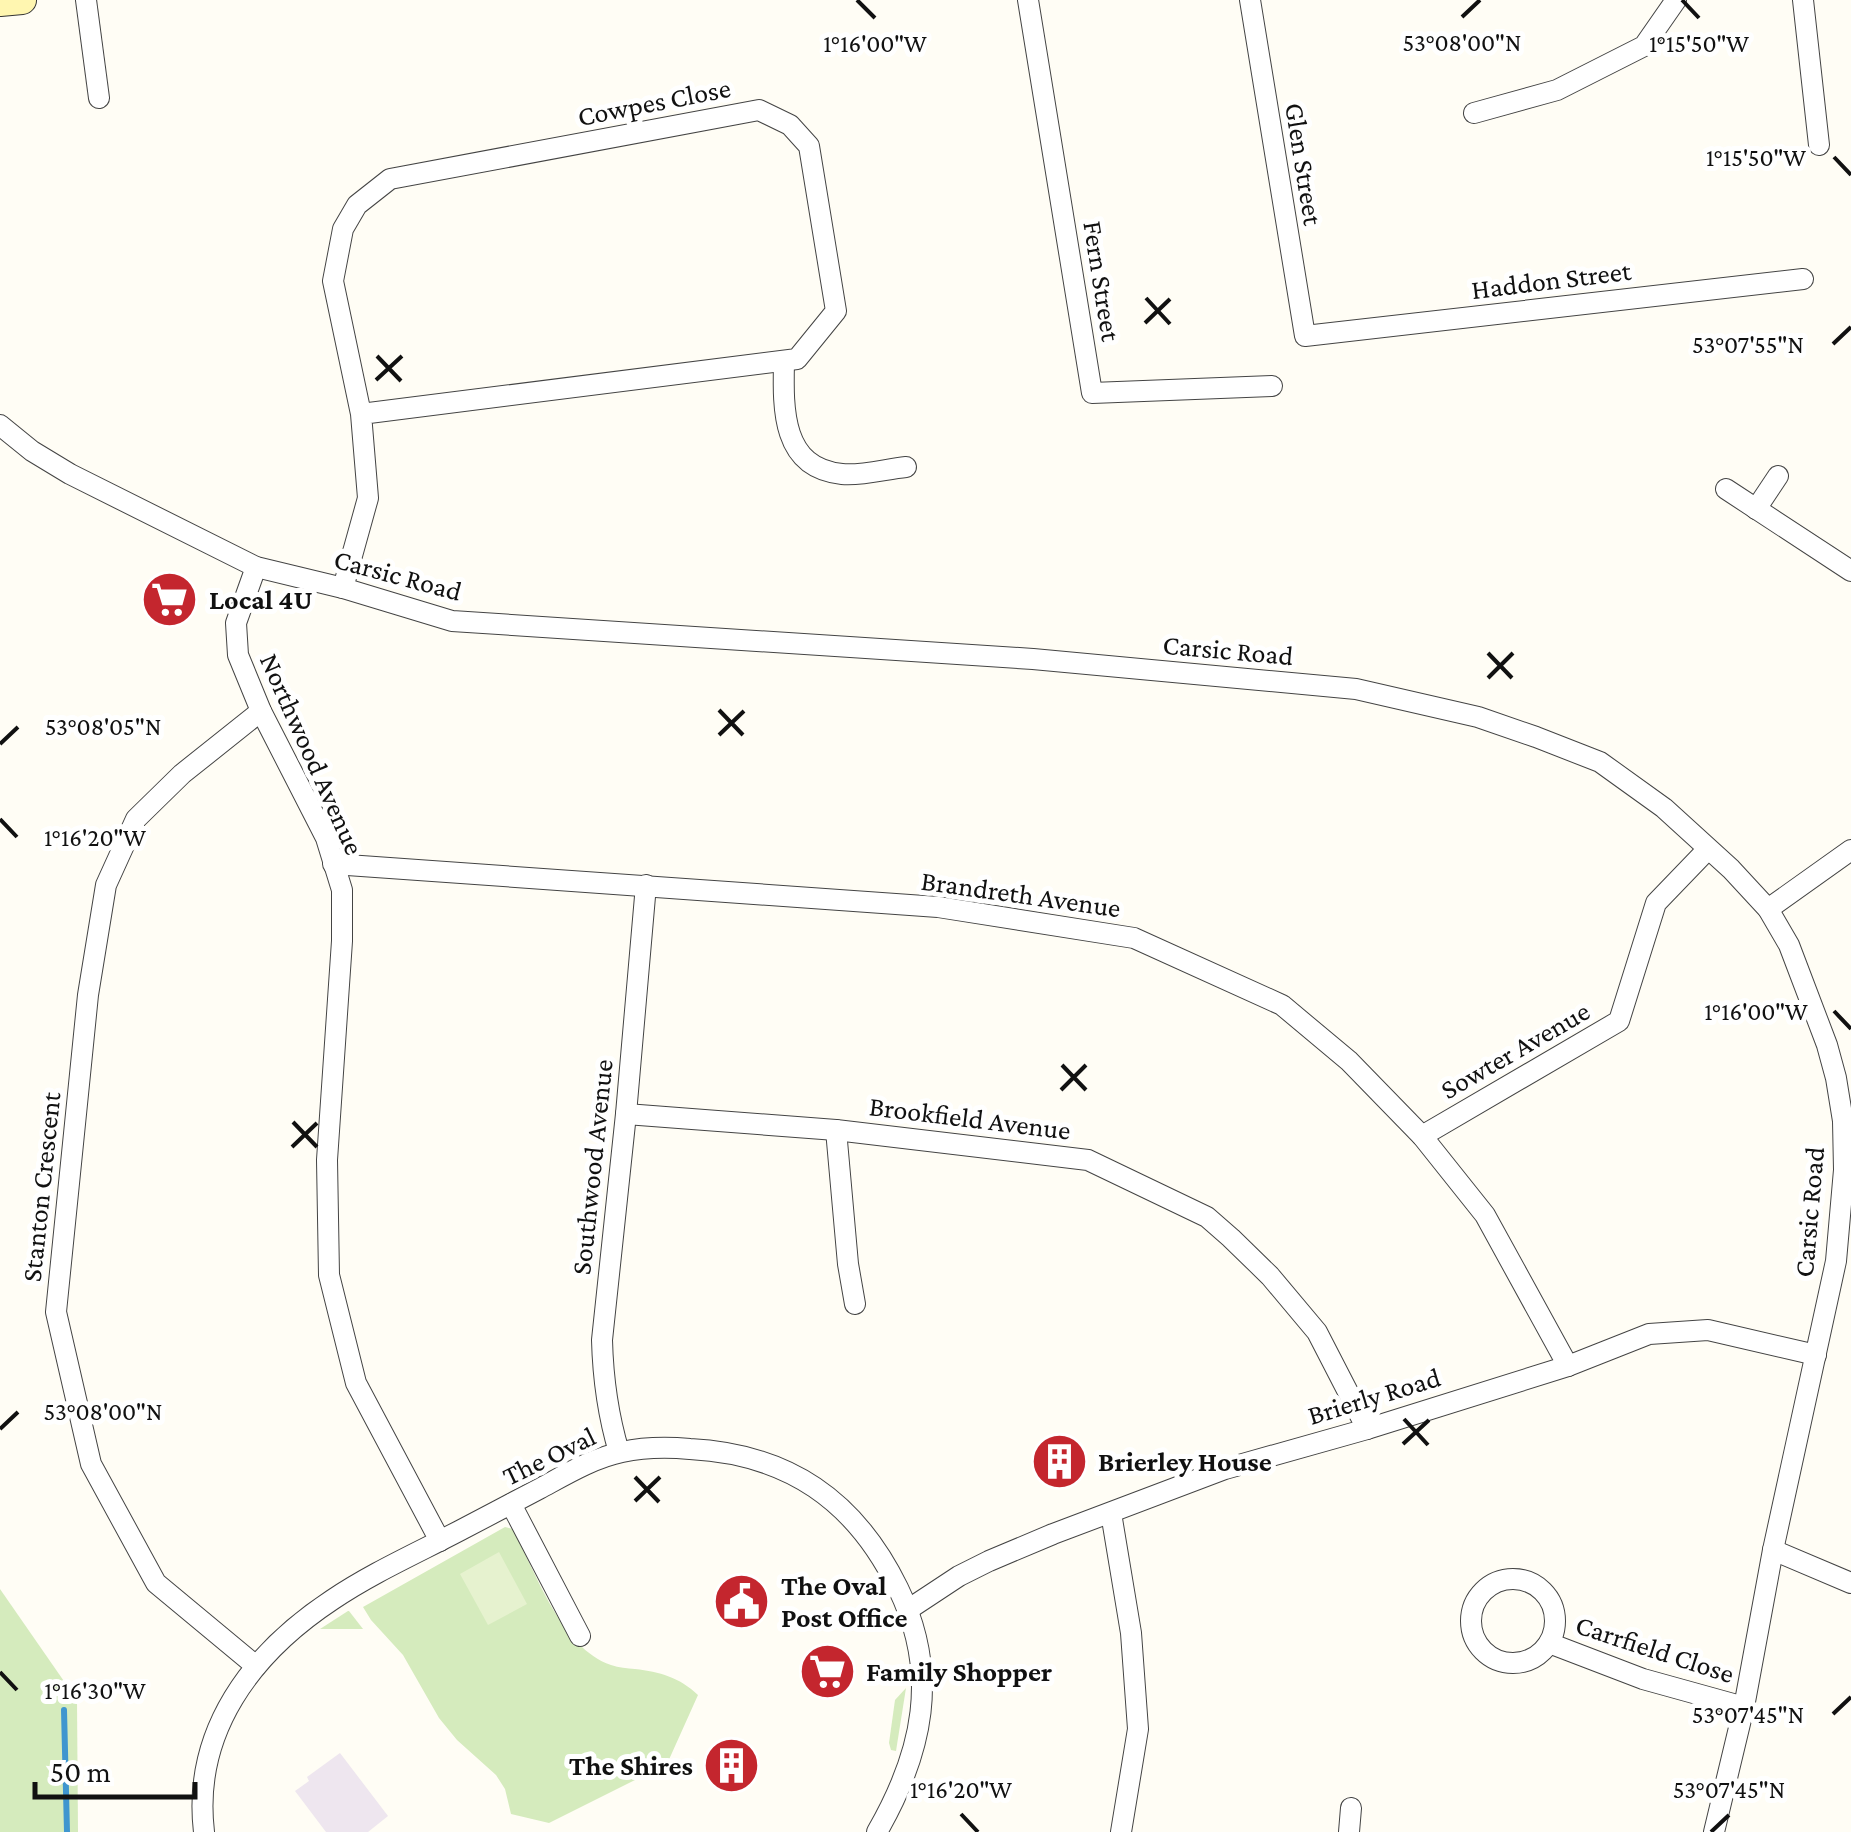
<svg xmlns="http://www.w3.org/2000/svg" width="1851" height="1832" font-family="'Crimson Pro',serif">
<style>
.industrial{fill:#eee6ef}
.green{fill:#d5ebbd}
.pitch{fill:#e6f2cf}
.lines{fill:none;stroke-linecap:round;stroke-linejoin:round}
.stream{stroke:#3f96cf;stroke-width:6}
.street-casing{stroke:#444;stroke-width:22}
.secondary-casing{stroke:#333;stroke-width:30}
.street{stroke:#fff;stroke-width:20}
.secondary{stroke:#fff6b0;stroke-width:28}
.ticks{fill:none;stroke:#111;stroke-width:4}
.labels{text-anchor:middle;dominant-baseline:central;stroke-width:10;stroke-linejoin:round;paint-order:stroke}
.street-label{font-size:28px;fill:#111;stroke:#fff}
.poi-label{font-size:28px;font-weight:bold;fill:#111;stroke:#fff;text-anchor:start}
.ticks-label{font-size:25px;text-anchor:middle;fill:#111;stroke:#fff;stroke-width:10;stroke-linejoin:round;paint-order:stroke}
</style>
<rect width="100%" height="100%" fill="#fffdf5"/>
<polygon class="industrial" points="340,1753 388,1816 368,1832 326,1832 295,1791 309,1781 307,1777"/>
<g class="green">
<path d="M 505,1527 L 513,1529 C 536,1573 561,1648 611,1665 C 619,1668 627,1668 635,1669 C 660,1672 679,1677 698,1695 L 667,1764 L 549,1823 L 511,1814 L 505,1789 L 496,1775 L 457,1740 L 439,1718 L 403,1655 L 371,1620 L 363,1607 Z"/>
<polygon points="0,1589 77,1700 78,1832 0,1832"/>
<polygon points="349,1611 363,1629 320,1629 348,1611"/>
<polygon points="906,1688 896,1751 891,1750 889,1743 895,1700"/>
</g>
<polygon class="pitch" points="499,1552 527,1604 488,1625 460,1574"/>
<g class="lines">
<polyline class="stream" points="64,1710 67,1832"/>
<defs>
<g id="street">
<polyline points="86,0 99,98"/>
<polyline points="1028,0 1092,393 1272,386"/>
<polyline points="1250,0 1305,336 1803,279"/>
<polyline points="1803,0 1819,145"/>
<polyline points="1474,113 1557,90 1644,46 1676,0"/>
<path d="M 784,361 C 783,408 781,468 842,474 C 862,476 886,469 906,467"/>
<polyline points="0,425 32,451 70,474 256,567 343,588 452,621 1033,659 1356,689 1478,717 1536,737 1600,762 1664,808 1731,869 1768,909 1789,945 1827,1045 1836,1078 1843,1121 1844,1170 1836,1261 1773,1550 1744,1707 1714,1832"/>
<polyline points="1726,489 1851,571"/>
<polyline points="1756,509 1778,476"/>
<polyline points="256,567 236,623 238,655 261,711 326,838 342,890 342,941 327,1160 329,1275 356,1383 440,1541"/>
<polyline points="343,588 368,498 361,414 333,281 343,229 357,205 390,179 759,110 790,125 809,146 836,311 797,359 361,414"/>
<polyline points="333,864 938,907 1134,938 1282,1005 1349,1061 1422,1136 1485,1215 1568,1366"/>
<polyline points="1768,909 1851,850"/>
<polyline points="626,1114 836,1130 1088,1160 1207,1217 1231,1238 1270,1276 1317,1332 1367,1429"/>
<polyline points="836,1130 848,1264 855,1304"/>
<polyline points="1422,1136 1619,1021 1656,903 1708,849"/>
<path d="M 619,1452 C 608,1415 603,1379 602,1340 L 626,1114 L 646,885"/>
<polyline points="511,1504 580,1636"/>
<polyline points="1111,1513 1131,1633 1138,1729 1121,1832"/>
<polyline points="1773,1550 1851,1583"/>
<circle cx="1513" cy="1621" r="42"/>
<polyline points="909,1609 959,1576 989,1561 1053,1534 1225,1469 1367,1429 1568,1366 1649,1334 1708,1330 1816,1355"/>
<polyline points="1549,1643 1643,1679 1744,1707"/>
<polyline points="256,1666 156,1583 91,1464 56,1312 88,995 106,885 136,819 182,774 261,711"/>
<path d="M 204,1832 C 192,1731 252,1653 332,1600 C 372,1573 417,1553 459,1531 C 486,1517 512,1503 539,1489 C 565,1475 593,1458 622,1452 C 645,1447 667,1447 690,1449 C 788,1454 855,1500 898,1588 C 940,1674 923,1752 877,1832"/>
<polyline points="1349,1832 1351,1808"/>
</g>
<polyline id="secondary" points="0,2 22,0"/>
</defs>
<use href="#street" class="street-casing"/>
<use href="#secondary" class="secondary-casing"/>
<use href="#street" class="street"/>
<use href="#secondary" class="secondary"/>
</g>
<path class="ticks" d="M 857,0 L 875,18M 1682,0 L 1699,18M 1462,17 L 1480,0M 1834,157 L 1851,175M 1146,298 L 1170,324M 1145,323 L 1170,299M 1833,344 L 1851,327M 377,356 L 401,381M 376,380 L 402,356M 1488,653 L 1512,678M 1488,678 L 1513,653M 719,710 L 743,735M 719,735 L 744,711M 0,744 L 18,727M 0,819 L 17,837M 1834,1011 L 1851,1029M 1062,1065 L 1086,1090M 1061,1090 L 1086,1065M 293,1122 L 317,1147M 292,1147 L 317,1123M 1404,1419 L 1428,1445M 0,1429 L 18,1412M 1403,1444 L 1429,1420M 635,1477 L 659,1502M 635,1501 L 660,1477M 0,1672 L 17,1690M 1833,1714 L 1851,1697M 961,1814 L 978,1832M 1711,1832 L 1729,1815"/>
<defs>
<symbol id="supermarket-disc" viewBox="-11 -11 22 22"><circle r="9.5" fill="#c4262e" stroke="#fff"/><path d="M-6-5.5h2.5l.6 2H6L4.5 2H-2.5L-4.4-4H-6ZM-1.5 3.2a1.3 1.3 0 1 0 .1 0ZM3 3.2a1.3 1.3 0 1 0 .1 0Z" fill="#fff"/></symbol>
<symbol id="building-disc" viewBox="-11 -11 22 22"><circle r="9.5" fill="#c4262e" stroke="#fff"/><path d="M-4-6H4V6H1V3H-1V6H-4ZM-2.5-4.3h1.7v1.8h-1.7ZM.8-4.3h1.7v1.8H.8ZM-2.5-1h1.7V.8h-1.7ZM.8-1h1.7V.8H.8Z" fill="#fff"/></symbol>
<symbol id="civic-disc" viewBox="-11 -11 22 22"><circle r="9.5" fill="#c4262e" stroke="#fff"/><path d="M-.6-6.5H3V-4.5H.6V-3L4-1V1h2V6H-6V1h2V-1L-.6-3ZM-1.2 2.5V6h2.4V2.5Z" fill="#fff"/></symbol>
</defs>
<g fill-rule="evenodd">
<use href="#supermarket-disc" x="138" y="568" width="63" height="63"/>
<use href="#building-disc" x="1028" y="1430" width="63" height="63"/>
<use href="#civic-disc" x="710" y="1570" width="63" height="63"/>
<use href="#supermarket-disc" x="796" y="1640" width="63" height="63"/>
<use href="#building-disc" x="700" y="1734" width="63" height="63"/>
</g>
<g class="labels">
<g class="street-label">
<text transform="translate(654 102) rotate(-11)">Cowpes Close</text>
<text transform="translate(1304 164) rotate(81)">Glen Street</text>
<text transform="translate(1551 280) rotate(-7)">Haddon Street</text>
<text transform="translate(1102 281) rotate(81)">Fern Street</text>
<text transform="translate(398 575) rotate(15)">Carsic Road</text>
<text transform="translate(1228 650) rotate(5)">Carsic Road</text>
<text transform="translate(312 754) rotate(66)">Northwood Avenue</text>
<text transform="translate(1021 894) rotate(8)">Brandreth Avenue</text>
<text transform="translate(1515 1050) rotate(-30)">Sowter Avenue</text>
<text transform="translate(970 1118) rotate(7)">Brookfield Avenue</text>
<text transform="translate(592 1167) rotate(-84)">Southwood Avenue</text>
<text transform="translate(41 1187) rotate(-84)">Stanton Crescent</text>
<text transform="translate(1809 1212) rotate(-85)">Carsic Road</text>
<text transform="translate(1374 1396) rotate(-17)">Brierly Road</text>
<text transform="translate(549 1456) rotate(-26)">The Oval</text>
<text transform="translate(1655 1649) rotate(18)">Carrfield Close</text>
</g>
<g class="poi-label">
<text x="209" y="599">Local 4U</text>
<text x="1098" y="1461">Brierley House</text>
<text x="781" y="1585">The Oval<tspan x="781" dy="32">Post Office</tspan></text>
<text x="866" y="1671">Family Shopper</text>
<text x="693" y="1765" text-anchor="end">The Shires</text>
</g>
</g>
<g class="ticks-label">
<text x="1462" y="51">53°08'00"N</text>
<text x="875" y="52">1°16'00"W</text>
<text x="1699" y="52">1°15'50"W</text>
<text x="1756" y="166">1°15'50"W</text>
<text x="1748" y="353">53°07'55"N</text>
<text x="103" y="735">53°08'05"N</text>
<text x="95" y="846">1°16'20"W</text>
<text x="1756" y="1020">1°16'00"W</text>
<text x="103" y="1420">53°08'00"N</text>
<text x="95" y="1699">1°16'30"W</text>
<text x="1748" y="1723">53°07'45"N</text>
<text x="961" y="1798">1°16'20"W</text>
<text x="1729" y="1798">53°07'45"N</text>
</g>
<path d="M35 1782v15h160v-15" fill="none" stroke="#111111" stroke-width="5"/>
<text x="50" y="1782" font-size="30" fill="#111111" stroke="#ffffff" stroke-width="8" paint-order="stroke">50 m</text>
</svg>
